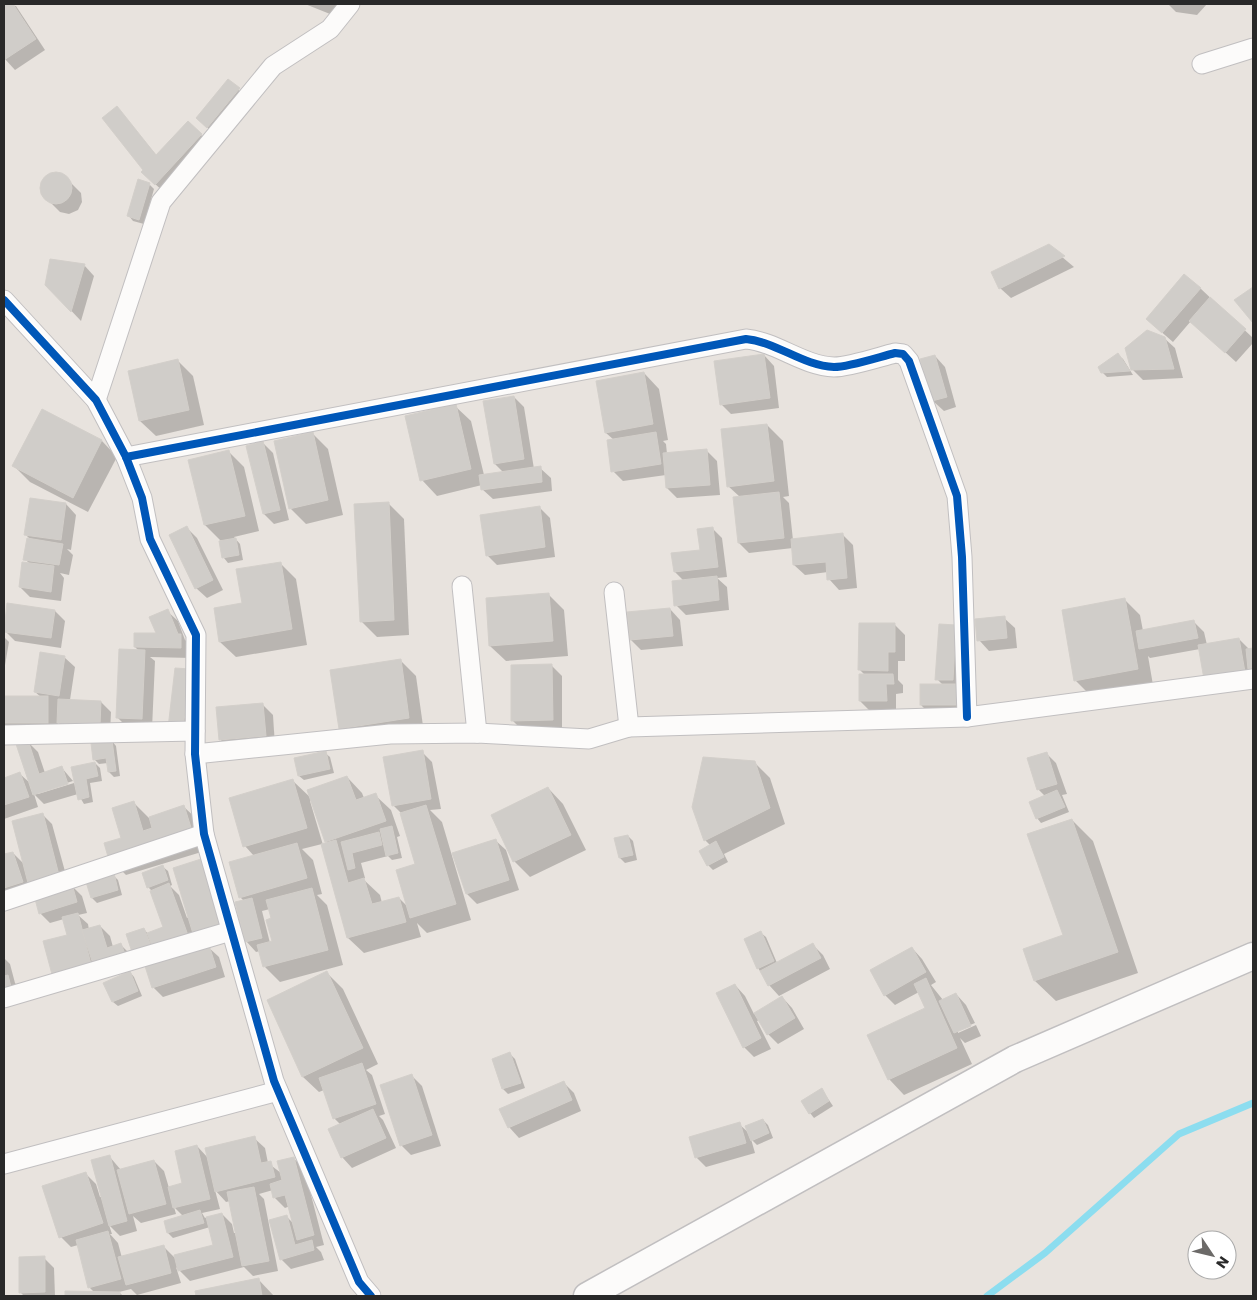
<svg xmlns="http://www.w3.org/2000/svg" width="1257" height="1300" font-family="Poppins,sans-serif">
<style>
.shadow{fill:#0003;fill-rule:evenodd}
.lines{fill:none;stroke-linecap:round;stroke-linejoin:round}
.stream{stroke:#8cddef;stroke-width:7}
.building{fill:#d0cdc9;stroke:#d3cfca}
.street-casing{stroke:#c1bfc0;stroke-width:21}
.secondary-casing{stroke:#c1bfc0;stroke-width:29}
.street{stroke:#fcfbfa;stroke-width:19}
.secondary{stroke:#fcfbfa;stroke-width:26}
.cycleway-casing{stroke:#fff;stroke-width:11}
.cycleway{stroke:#0057b8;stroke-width:8}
</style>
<rect width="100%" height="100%" fill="#e8e3de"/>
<g class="shadow">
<polygon points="4,4 16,6 45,50 15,70 4,58"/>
<polygon points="305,4 340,4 335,16"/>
<polygon points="1168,4 1207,4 1197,15 1176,12"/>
<polygon points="229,81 249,100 218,137 197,118"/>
<polygon points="117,108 157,156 201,135 212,145 166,194 153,182 145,170"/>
<polygon points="54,173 63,175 81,193 82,202 78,210 69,214 60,212 43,195 42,186 46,177"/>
<polygon points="149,184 154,189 144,224 133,221 129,216"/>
<polygon points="1049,246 1074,267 1011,298 1000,288"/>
<polygon points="84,265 94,276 81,321 47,285"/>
<polygon points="1200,288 1253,338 1253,343 1236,362 1191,321 1173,342 1158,329"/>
<polygon points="1164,338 1175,348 1183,378 1143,380 1133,370"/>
<polygon points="764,355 774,366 779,408 731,414 721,404"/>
<polygon points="1118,355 1123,359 1133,375 1107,377 1102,372"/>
<polygon points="935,356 945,367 956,407 944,411 933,401"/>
<polygon points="178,361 193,376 204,425 156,436 140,421"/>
<polygon points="644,373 659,389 668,440 663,441 666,444 667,454 707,451 717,461 720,495 677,498 667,488 666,475 623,481 613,471 614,440 606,433"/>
<polygon points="514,397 524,407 534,469 540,468 551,478 552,491 493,499 482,489 482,485 437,496 422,480 455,406 471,421 484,475 504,473 495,464"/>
<polygon points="43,411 102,441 117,457 88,512 30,482 14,466"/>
<polygon points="767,425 783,441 789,496 783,497 789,503 793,540 843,535 853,545 857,588 839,590 829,579 828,572 805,575 794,565 793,548 749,553 739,543 740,497 728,486"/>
<polygon points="313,434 328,449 343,515 306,524 290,508"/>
<polygon points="263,443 273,453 289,520 274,524 264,514 248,446"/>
<polygon points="228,451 244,467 259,531 234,537 240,544 243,560 228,563 224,558 222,542 205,525"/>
<polygon points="31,499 66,504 76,515 71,550 67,549 73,555 69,575 60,573 64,578 61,601 30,597 20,587 30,564 25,559 31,540 25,534"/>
<polygon points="388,503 404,519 409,635 377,637 361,621"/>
<polygon points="539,507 550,518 555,557 497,565 487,555"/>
<polygon points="187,528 197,538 223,590 207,598 196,588"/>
<polygon points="712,528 722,538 727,577 717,578 727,587 729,610 686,615 676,605 684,581 675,572 701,551"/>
<polygon points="280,563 296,579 307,645 236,657 220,642 244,604"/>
<polygon points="548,594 564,610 568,656 506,661 490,646"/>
<polygon points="1125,600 1140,615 1143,631 1194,622 1204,632 1207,645 1239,639 1250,650 1253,650 1253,682 1200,649 1150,658 1148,656 1153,685 1091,696 1075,680"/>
<polygon points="670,609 680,620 683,646 641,650 631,640"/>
<polygon points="55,611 65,621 61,648 15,641 5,631"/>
<polygon points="167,611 178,621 185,640 191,645 191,658 150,657 155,661 152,729 128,728 117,717 139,651 135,647 158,634"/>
<polygon points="1004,618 1015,628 1017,648 989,651 979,640"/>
<polygon points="895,625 905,635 905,661 898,661 898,680 903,685 903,693 896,694 896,711 870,711 860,701 865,675 860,670"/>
<polygon points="956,626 968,715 931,715 921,705 943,685 937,679"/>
<polygon points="4,637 9,642 4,671"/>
<polygon points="64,657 75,667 70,700 101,702 111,712 110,734 68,733 58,722 58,732 4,731 4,698 41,697 35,692"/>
<polygon points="400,660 416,676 424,733 356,744 340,728"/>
<polygon points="551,665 562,676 562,730 523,731 512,720"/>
<polygon points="189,671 193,739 180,738"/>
<polygon points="262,704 273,715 275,746 230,750 220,739"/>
<polygon points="112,741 116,746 120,776 114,777 109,772 108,763 99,764 94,759"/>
<polygon points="28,742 38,752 45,773 62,768 73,781 38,792 38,794 74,783 76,785 95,763 100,768 102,781 90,783 93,802 84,804 78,794 44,804 34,794 38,807 4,819 4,779 20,774 31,784"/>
<path d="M 422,752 L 432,762 L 441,809 L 430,810 L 442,822 L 471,920 L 427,933 L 417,923 L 421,937 L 364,953 L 348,938 L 322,844 L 302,849 L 313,860 L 322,894 L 317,895 L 327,905 L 343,965 L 280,982 L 265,967 L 260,951 L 256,952 L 246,941 L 244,901 L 240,897 L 254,856 L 245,846 L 293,781 L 312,799 L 347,777 L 362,793 L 364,798 L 375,795 L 391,810 L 400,836 L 397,837 L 402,858 L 392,860 L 388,856 L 361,863 L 365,878 L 363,879 L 380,895 L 382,903 L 399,898 L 409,908 L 417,865 L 402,814 L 393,805 ZM 312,800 L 327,843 L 323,845 L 310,801 ZM 270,909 L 274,942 L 270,943 L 262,911 Z"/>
<polygon points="325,753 330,757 334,773 304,780 299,776"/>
<polygon points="1046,753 1056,763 1067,794 1062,795 1069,812 1041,823 1037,818 1045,796 1038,789"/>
<polygon points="754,762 770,778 785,824 724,854 728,862 713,870 708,865 711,846 705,840"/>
<polygon points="548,788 563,804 586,850 530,877 514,861 492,815"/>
<polygon points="134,803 149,818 184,807 200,822 208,850 126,875 110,859 123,839"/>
<polygon points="42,814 52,824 69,886 72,886 82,896 87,913 78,915 88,924 89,930 100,926 110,936 113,947 121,945 131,955 102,978 68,936 64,919 50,923 40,913 35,896 4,902 4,856 13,853 24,864"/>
<polygon points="1072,820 1093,841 1138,973 1056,1001 1035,981 1024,950 1064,936"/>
<polygon points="628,836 633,841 637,860 625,863 620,858 616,839"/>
<polygon points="495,840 506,850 519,890 477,904 467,894 454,854"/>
<polygon points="200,860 211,871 207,946 219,957 225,977 163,997 153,987 147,967 140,962 144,929 148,934 164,927 152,891 148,887 163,867 168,871 172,885 170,886 179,895 187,918 189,917"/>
<polygon points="113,875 118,880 122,895 97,903 92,898 87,883"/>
<polygon points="761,933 766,937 777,963 812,944 823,955 830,969 779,996 769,985 758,968 745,939"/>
<polygon points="912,948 922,959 936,982 931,985 943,1000 956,994 966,1005 975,1023 958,1030 958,1033 976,1025 981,1036 965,1043 960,1038 972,1064 904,1095 889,1079 927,1009 919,992 895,1005 885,995"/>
<polygon points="4,958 10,964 15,983 18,987 4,1006"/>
<polygon points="130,972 134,977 142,996 118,1006 113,1002"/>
<polygon points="327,973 343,989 378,1064 366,1070 372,1075 385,1114 379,1116 383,1120 396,1148 352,1168 342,1157 341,1125 334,1118 324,1090 319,1092 303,1077 268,1001"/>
<polygon points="735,985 745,996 754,1014 782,997 792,1008 804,1029 778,1044 768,1034 759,1020 757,1021 771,1049 754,1057 744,1047"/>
<polygon points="510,1054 515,1059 525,1088 508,1094 503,1089 493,1059"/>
<polygon points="412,1076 422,1086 441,1146 411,1155 401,1145"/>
<polygon points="564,1083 574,1093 581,1111 519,1138 509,1127"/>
<polygon points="822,1090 833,1106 814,1118 810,1113"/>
<polygon points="763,1120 768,1125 773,1138 757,1145 751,1139 755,1153 706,1167 696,1157 739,1124 750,1134"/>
<path d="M 254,1138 L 265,1148 L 268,1163 L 281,1173 L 293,1158 L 304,1168 L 324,1245 L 316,1247 L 321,1252 L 324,1260 L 291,1269 L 281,1259 L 287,1217 L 294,1224 L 290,1206 L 285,1208 L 274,1197 L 273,1190 L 259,1194 L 264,1199 L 278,1271 L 253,1276 L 244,1267 L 190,1281 L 176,1267 L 181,1283 L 137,1295 L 131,1289 L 119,1292 L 123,1296 L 66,1296 L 66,1292 L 94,1292 L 89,1287 L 78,1245 L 71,1247 L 61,1237 L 85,1173 L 96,1184 L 100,1197 L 102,1197 L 109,1156 L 121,1170 L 154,1161 L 164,1171 L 169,1188 L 184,1184 L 197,1146 L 208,1158 ZM 215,1190 L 226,1202 L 230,1201 L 237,1233 L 234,1233 L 232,1224 L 222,1214 L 205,1218 L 202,1213 L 220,1209 ZM 174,1207 L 183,1216 L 165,1222 L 168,1233 L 173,1238 L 210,1227 L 215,1246 L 177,1260 L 163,1246 L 122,1258 L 118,1243 L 110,1234 L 112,1234 L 109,1225 L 120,1236 L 137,1231 L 133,1216 L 141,1223 L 176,1214 Z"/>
<polygon points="44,1258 54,1268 55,1296 24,1296 20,1292"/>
<polygon points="258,1279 274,1296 197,1296 197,1292"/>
</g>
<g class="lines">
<polyline class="stream" points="987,1296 1045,1253 1179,1134 1253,1103"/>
</g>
<g class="building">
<polygon points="4,4 13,4 36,39 4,60"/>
<polygon points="228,79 240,88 207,128 196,118"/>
<polygon points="117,106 156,155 188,121 202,134 155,185 141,172 143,170 102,118"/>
<circle cx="56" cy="188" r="16"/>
<polygon points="138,179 150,183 139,220 127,216"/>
<polygon points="1049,244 1065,256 999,289 991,272"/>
<polygon points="50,259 85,264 71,312 45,285"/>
<polygon points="1184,274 1201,288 1162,333 1146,319"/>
<polygon points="1253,287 1253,323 1234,300"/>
<polygon points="1210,297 1246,329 1225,353 1189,321"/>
<polygon points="1147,330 1165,337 1174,369 1131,370 1125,348"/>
<polygon points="1118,353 1130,371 1101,373 1098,367"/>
<polygon points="764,354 770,398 720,405 714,361"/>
<polygon points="935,355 947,397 932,401 920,359"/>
<polygon points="178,359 189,410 139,421 128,371"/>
<polygon points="644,372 653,424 605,433 596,381"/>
<polygon points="514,396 524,459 494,464 483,401"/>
<polygon points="456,404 471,469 420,481 405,416"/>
<polygon points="42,409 102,440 73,498 12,466"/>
<polygon points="767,424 774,481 727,487 721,429"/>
<polygon points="313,432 328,500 289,509 274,441"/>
<polygon points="656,432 661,464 611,472 607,440"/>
<polygon points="263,441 280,510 263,514 246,446"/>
<polygon points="707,449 710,485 666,488 663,453"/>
<polygon points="229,450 245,516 204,525 188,460"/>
<polygon points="541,466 542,482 481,490 479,475"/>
<polygon points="779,492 784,538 738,543 733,497"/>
<polygon points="30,498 66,503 61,540 24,535"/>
<polygon points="389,502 394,620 360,622 354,504"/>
<polygon points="540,506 545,547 486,556 480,515"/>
<polygon points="187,526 213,580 195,589 169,535"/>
<polygon points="713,527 718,567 674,572 671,553 700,550 697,529"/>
<polygon points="843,533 847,578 827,580 826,562 793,565 791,539"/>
<polygon points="27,538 63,544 59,565 23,560"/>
<polygon points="236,538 239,555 222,558 219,541"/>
<polygon points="22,562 54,566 51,592 19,587"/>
<polygon points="281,562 292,629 219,642 214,608 242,603 236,569"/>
<polygon points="717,576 719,600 674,606 672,581"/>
<polygon points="549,593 553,641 489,646 486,598"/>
<polygon points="1125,598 1138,669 1074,681 1062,610"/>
<polygon points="7,603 55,610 51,638 4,632"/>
<polygon points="670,608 673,636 630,640 627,612"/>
<polygon points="168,609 178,634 181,634 181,648 134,647 134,633 156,633 149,617"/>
<polygon points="1005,616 1007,638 977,641 975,619"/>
<polygon points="1194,620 1198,638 1139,649 1136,631"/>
<polygon points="859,623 895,623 895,652 888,652 888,671 858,670"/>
<polygon points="939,624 956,625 953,680 935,680"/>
<polygon points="1239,638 1245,672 1204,679 1198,645"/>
<polygon points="1253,648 1253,668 1248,669 1246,649"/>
<polygon points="119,649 145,650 142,719 116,718"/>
<polygon points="40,652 65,656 59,696 34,692"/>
<polygon points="401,659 409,718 339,729 330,670"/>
<polygon points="552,664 553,720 511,721 511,665"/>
<polygon points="175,668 190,669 183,730 168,728"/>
<polygon points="859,674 893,674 894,684 886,684 887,701 859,701"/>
<rect x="920" y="684" width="38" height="21"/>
<rect x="4" y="696" width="44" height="27"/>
<polygon points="58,699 101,701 100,725 57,723"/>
<polygon points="263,703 266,736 219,740 216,707"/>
<polygon points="28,740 39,774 62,766 68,784 33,795 16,744"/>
<polygon points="112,740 116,771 108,772 106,758 93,760 91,743"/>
<polygon points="423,750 431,799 392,806 383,757"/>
<polygon points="326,751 330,769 298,776 294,758"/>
<polygon points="1047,752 1057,784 1037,790 1027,758"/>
<polygon points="703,757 755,761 770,808 704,841 692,807"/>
<polygon points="95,762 98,776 86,779 89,797 78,800 71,767"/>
<polygon points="20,772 29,797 4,805 4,778"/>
<polygon points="347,776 356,800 376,793 386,821 325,842 307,790"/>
<polygon points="293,779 307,828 243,847 229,798"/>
<polygon points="548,787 571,835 513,862 491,815"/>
<polygon points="1057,790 1065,807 1036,819 1029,802"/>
<polygon points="134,801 143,831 152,828 149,817 184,805 193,834 109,860 104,843 121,838 112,808"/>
<polygon points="426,805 456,904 410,918 396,870 415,864 400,813"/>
<polygon points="43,813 59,875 28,883 12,821"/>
<polygon points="1072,819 1118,952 1034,981 1023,949 1063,935 1027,834"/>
<polygon points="392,826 398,853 386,856 380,829"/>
<polygon points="379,832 382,845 352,853 355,868 348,870 341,842"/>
<polygon points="628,835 633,855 619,858 614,838"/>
<polygon points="496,839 509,880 466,894 452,853"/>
<polygon points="336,840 348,883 364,878 372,904 399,897 406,922 347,938 321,844"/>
<polygon points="716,841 724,857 707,866 699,851"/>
<polygon points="297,843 307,878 239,898 229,862"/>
<polygon points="13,852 23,882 4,888 4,854"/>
<polygon points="201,859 222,928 194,937 173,868"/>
<polygon points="163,865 168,880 147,888 142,873"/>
<polygon points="114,873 118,890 91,898 86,882"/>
<polygon points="169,883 189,938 154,951 147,933 163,927 150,891"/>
<polygon points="72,884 77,902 39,914 34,895"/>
<polygon points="312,888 328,950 263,967 257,945 272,941 266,920 271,918 266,900"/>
<polygon points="252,898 262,938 245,942 235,902"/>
<polygon points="78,913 92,968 53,978 43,941 67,935 62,917"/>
<polygon points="100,925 107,948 121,943 126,957 94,967 82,930"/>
<polygon points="144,928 153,951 134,958 126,934"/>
<polygon points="761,931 774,961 757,969 744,939"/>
<polygon points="813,943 821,958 768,986 760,971"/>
<polygon points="209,945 216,967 152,988 145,966"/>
<polygon points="912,947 926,972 884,996 870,970"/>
<polygon points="130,971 138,991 112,1002 103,983"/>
<polygon points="327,971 363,1048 302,1077 267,1000"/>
<polygon points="8,975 12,991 4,993 4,976"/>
<polygon points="926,978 957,1048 888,1080 867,1035 925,1008 914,984"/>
<polygon points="735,984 761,1038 743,1048 716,993"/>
<polygon points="956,993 971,1026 954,1033 939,1001"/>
<polygon points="782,996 795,1018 767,1035 754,1013"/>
<polygon points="510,1052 521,1083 502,1089 492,1059"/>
<polygon points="362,1063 376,1104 333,1119 319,1078"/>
<polygon points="412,1074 432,1135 400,1146 380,1085"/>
<polygon points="564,1081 572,1100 508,1128 499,1109"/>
<polygon points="822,1088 829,1101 809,1114 801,1101"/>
<polygon points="373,1109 386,1138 341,1158 328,1129"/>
<polygon points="763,1119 769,1133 751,1141 745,1126"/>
<polygon points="740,1122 746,1143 695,1158 689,1137"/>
<polygon points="255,1136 261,1163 271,1161 275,1177 215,1192 205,1148"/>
<polygon points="197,1145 210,1199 173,1208 168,1187 182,1183 175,1151"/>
<polygon points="110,1155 127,1221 109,1226 91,1160"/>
<polygon points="294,1157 314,1235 297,1240 285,1195 273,1198 270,1184 282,1180 277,1161"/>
<polygon points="154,1160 166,1204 129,1214 117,1170"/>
<polygon points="86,1172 103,1223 59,1238 42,1186"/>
<polygon points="254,1187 269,1261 242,1266 227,1192"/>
<polygon points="200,1210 204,1223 167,1233 164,1221"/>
<polygon points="222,1213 233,1257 178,1271 174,1255 213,1245 206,1217"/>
<polygon points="287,1215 295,1245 312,1240 314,1250 280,1260 269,1220"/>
<polygon points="108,1231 121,1279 88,1288 76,1240"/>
<polygon points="164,1245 171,1273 126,1285 118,1257"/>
<polygon points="45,1256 45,1292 19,1293 19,1257"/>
<polygon points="259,1278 262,1296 196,1296 195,1291"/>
<polygon points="65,1291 120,1292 120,1296 65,1296"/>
</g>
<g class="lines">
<defs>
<g id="street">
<polyline points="1202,64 1253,48"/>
<polyline points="4,300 96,400 126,457 142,498 150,539 196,635 195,754 204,834 274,1081 359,1282 371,1296"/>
<polyline points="96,400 161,202 273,66 330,29 350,4"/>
<path d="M 126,457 L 746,339 C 777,342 803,366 834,367 C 849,367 879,357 895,353 L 903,354 L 909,361 L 957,496 L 962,557 L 967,717"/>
<polyline points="462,586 477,733"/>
<polyline points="614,592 629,727"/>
<polyline points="4,735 195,731"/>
<polyline points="195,754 390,734 477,733 589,739 629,727 967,717 1253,679"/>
<polyline points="4,901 204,834"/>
<polyline points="4,998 231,931"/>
<polyline points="4,1164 278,1091"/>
</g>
<polyline id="secondary" points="587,1296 1015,1059 1253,956"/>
</defs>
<use href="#street" class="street-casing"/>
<use href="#secondary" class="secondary-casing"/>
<use href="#street" class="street"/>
<use href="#secondary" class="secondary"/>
<defs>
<g id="cycleway">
<polyline points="4,300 96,400 126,457 142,498 150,539 196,635 195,754 204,834 274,1081 359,1282 371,1296"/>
<path d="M 126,457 L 746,339 C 777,342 803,366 834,367 C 849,367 879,357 895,353 L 903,354 L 909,361 L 957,496 L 962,557 L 967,717"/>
</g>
</defs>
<use href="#cycleway" class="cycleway-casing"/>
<use href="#cycleway" class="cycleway"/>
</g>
<rect width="1257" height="1300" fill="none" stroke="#292929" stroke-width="10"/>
<g transform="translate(1212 1255) rotate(125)"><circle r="24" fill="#ffffff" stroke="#a9a9a9"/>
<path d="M0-4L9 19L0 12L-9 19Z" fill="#6c6a68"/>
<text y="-8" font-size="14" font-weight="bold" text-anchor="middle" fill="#292929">N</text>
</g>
</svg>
